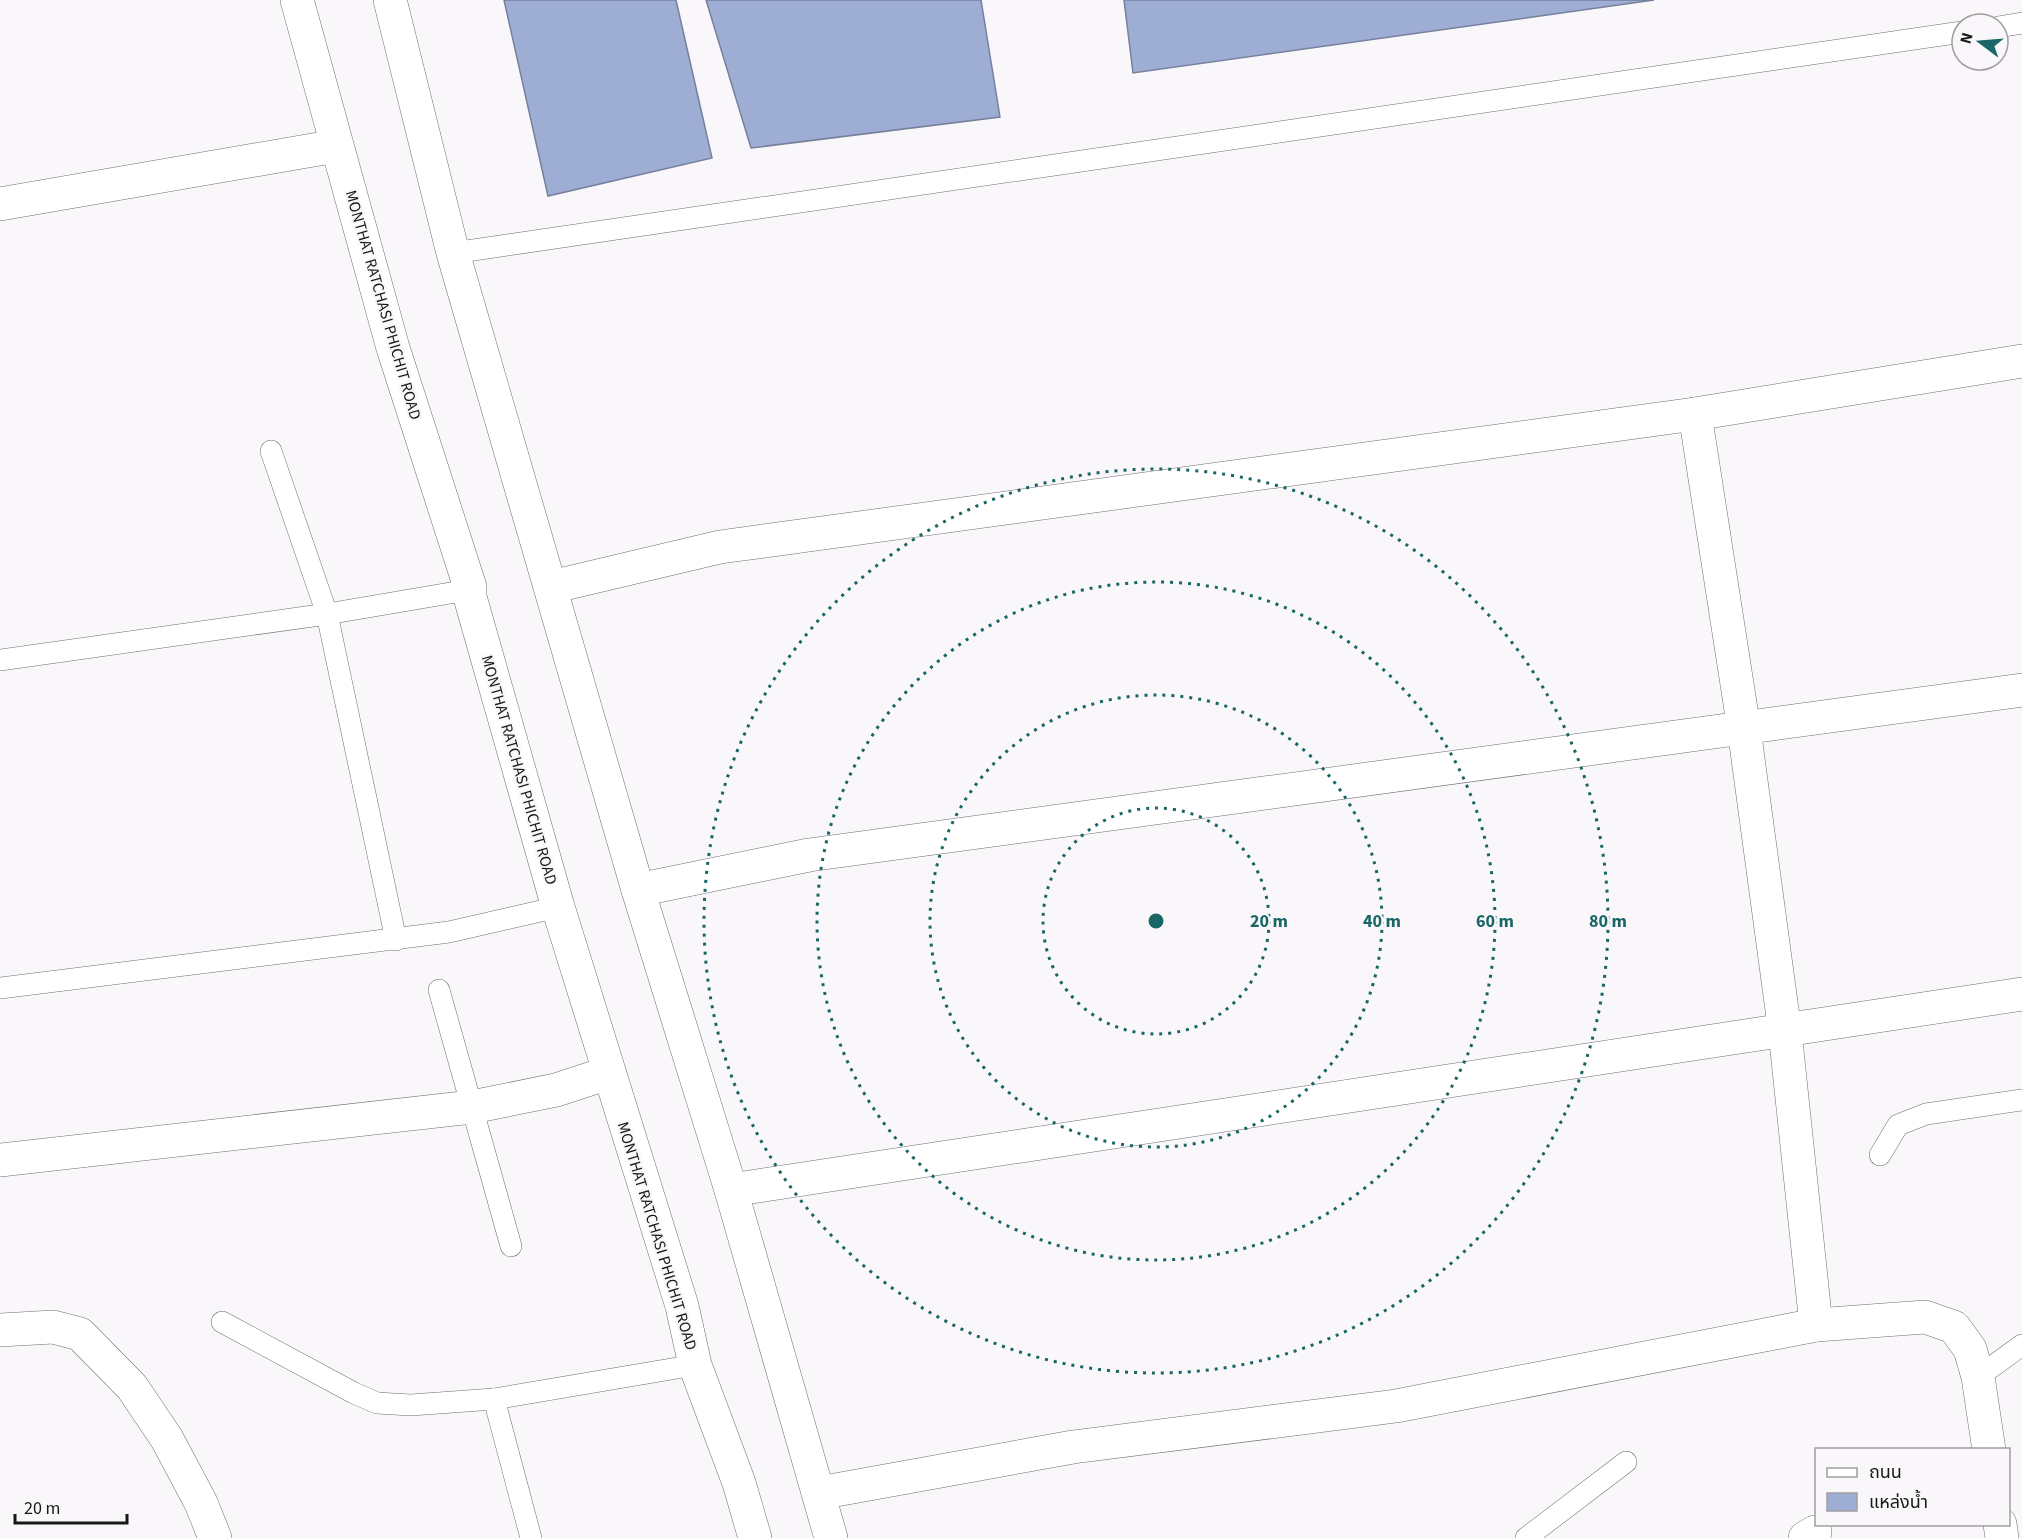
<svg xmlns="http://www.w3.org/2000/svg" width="2022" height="1538" font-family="'Source Sans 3','Noto Sans Thai',sans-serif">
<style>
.water{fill:#9eadd4;stroke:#76809c;stroke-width:1.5}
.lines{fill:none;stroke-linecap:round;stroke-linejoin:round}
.service-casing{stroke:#6f6d70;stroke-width:22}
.minor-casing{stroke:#6f6d70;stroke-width:34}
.tertiary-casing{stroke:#6f6d70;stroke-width:34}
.service{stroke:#fff;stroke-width:21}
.minor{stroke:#fff;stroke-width:33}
.tertiary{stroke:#fff;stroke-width:33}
.ring{fill:none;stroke:#186665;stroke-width:3;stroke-dasharray:3 6}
.labels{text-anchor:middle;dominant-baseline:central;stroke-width:4.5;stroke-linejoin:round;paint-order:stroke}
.street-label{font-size:16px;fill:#191819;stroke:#faf7fa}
.centre{fill:#186665;stroke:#faf7fa;stroke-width:3}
.ring-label{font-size:18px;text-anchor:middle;font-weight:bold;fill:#186665;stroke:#faf7fa;stroke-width:4.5;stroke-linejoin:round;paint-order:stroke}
</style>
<rect width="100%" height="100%" fill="#faf7fa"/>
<g class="water">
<polygon points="504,0 676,0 712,158 548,196"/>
<polygon points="706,0 981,0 1000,117 751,148"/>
<polygon points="1124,0 1654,0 1133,73"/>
</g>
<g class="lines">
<defs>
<g id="service">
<polyline points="1998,27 2022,23"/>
<polyline points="453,253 1962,32"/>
<polyline points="271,451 327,614 396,940"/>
<polyline points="0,660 327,614 468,590"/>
<polyline points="0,988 449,932 558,907"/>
<polyline points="439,990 511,1246"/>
<polyline points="1880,1155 1898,1125 1926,1114 2022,1100"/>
<polyline points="222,1322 354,1393 377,1403 411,1405 494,1399 695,1365"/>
<polyline points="1978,1377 2022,1345"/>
<polyline points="494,1399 531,1538"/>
<polyline points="1526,1538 1626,1462"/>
</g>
<g id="minor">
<polyline points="0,204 336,146"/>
<polyline points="1695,414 1744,729 1785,1032 1816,1325"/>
<polyline points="551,587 720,547 1695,414 2022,361"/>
<polyline points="638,890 809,855 2022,690"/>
<polyline points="0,1160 472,1107 556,1090 608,1073"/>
<polyline points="731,1190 2022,994"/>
<polyline points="0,1330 53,1327 80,1334 132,1387 167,1439 201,1503 215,1538"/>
<polyline points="819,1493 1073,1447 1396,1406 1816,1325 1925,1317 1954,1327 1970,1349 1978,1377 1989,1450"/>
<polyline points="2000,1524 2002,1538"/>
<polyline points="1805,1538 1815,1532"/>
</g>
<g id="tertiary">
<polyline points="297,0 393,348 470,587 468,590 558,907 682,1306 695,1365 739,1483 755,1538"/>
<polyline points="390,0 453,253 638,890 731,1190 831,1538"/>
</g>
</defs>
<use href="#service" class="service-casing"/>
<use href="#minor" class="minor-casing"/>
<use href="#tertiary" class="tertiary-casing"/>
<use href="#service" class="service"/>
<use href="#minor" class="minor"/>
<use href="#tertiary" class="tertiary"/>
</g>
<g class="ring">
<circle cx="1156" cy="921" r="113"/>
<circle cx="1156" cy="921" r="226"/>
<circle cx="1156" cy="921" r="339"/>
<circle cx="1156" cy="921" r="452"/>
</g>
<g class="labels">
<g class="street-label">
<text transform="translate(383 305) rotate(74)">MONTHAT RATCHASI PHICHIT ROAD</text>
<text transform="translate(519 770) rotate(74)">MONTHAT RATCHASI PHICHIT ROAD</text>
<text transform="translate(657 1236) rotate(73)">MONTHAT RATCHASI PHICHIT ROAD</text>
</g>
</g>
<circle cx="1156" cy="921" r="9" class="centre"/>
<g class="ring-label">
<text x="1269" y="927">20 m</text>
<text x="1382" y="927">40 m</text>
<text x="1495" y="927">60 m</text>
<text x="1608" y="927">80 m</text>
</g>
<rect x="1815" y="1448" width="195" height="78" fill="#faf7fa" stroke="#a09ea0" stroke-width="1.5"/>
<rect x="1827" y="1468" width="30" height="9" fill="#ffffff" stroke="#a09ea0" stroke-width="1.5"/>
<text x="1869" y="1478" font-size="18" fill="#191819">ถนน</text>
<rect x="1827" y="1493" width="30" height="18" fill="#9eadd4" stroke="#a09ea0" stroke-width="1.5"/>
<text x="1869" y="1508" font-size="18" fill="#191819">แหล่งน้ำ</text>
<g transform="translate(1980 42) rotate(286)"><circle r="28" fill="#faf7fa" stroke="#a09ea0" stroke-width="1.5"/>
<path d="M0-4.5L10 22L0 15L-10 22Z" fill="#186665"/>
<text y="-9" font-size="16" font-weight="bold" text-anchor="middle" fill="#191819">N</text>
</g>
<path d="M15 1514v9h112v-9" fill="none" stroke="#191819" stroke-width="3"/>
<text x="24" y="1514" font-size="18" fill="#191819" stroke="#faf7fa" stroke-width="4.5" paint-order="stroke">20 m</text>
</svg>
